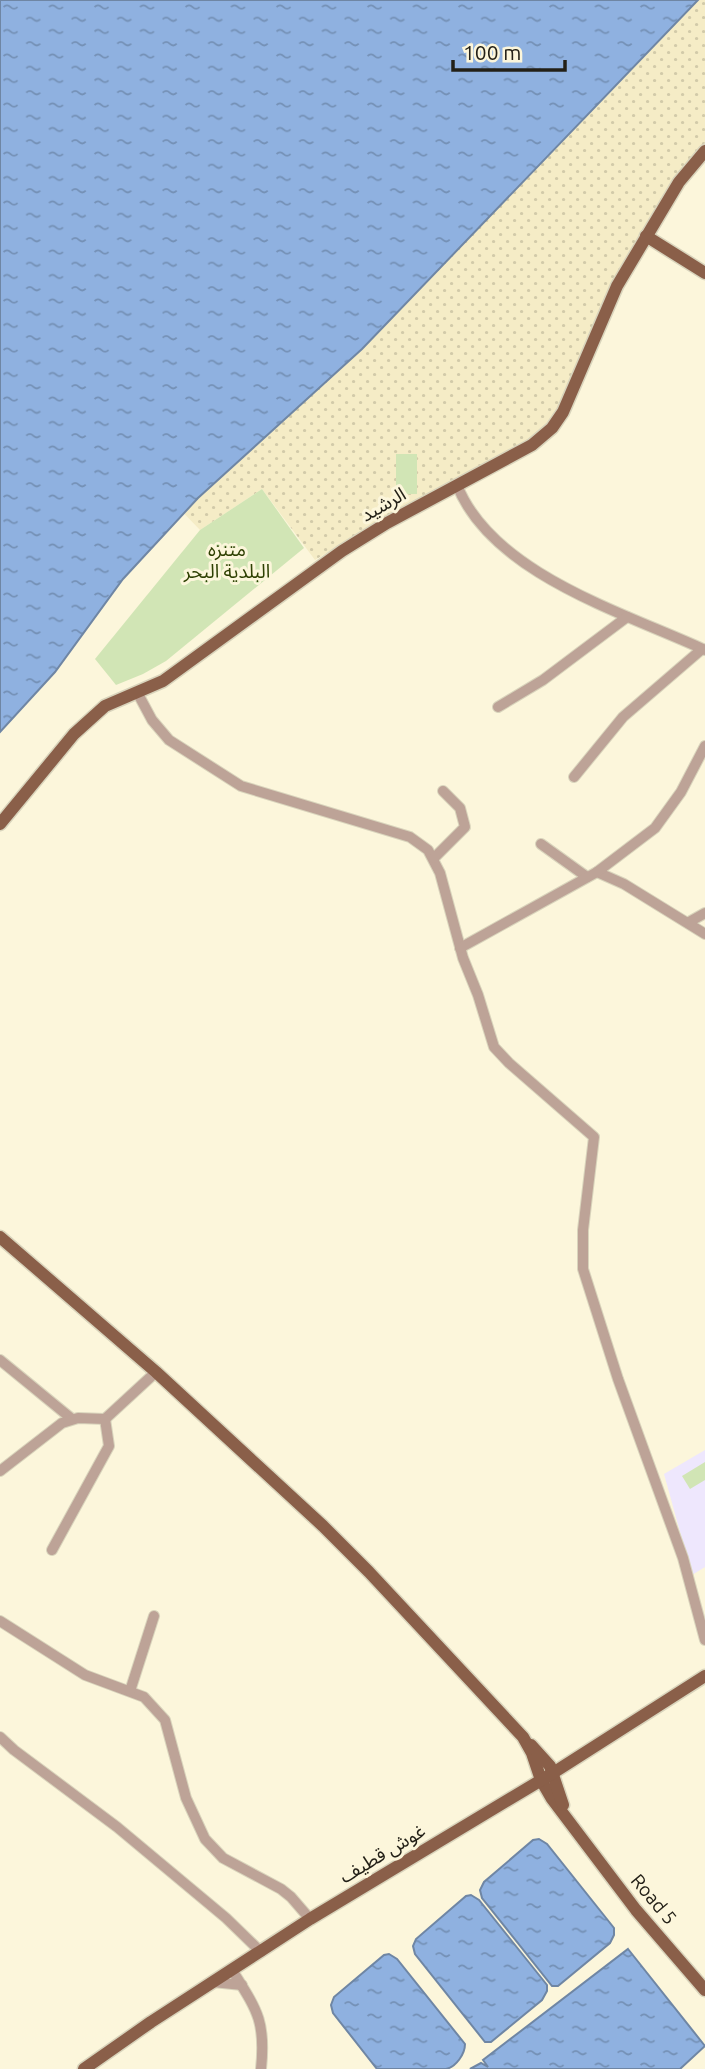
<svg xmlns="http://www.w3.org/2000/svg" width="705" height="2069" font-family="Ubuntu,'Noto Sans Arabic',sans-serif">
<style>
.education{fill:#eee7fd}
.sand{fill:url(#sand-dots)}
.park{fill:#d1e5b5}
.water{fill:url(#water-ripples);stroke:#6f86a4;stroke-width:2}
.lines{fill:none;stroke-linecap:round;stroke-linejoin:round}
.minor-casing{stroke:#d9d4bc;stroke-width:12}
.major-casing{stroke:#d9d4bc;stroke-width:15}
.minor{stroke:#bda397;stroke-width:10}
.major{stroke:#8a5f49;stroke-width:12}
.labels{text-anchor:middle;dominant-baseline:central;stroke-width:6;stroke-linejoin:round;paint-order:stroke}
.street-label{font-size:19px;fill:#232017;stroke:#fcf6db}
.park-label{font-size:19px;fill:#2f4103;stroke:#fcf6db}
</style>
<defs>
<pattern id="sand-dots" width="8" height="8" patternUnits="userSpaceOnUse" patternTransform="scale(1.75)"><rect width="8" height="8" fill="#f5ecc6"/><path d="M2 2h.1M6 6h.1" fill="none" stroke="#d2caa9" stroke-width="1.8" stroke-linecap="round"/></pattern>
<pattern id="water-ripples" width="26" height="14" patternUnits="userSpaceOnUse" patternTransform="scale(1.75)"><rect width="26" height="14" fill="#8fb1e0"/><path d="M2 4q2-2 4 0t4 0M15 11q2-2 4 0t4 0" fill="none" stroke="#7490b5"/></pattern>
</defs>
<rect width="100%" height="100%" fill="#fcf6db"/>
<polygon class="education" points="705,1450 705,1567 692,1575 664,1474"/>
<polygon class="sand" points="689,0 705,0 705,143 667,189 628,256 608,292 555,415 530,440 371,526 315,560 262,489 200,530 171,500 478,228 551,145"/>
<g class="park">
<rect x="396" y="454" width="21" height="40"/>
<polygon points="262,489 304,548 166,661 143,674 116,685 95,659 200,530"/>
<polygon points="705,1462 705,1480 690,1489 682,1476"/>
</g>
<g class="water">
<polygon points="0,0 698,0 362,349 198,498 123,579 55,672 0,732"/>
<polygon points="539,1839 547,1844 614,1928 614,1935 610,1943 558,1986 552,1986 482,1898 480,1890 484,1882 533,1840"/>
<polygon points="471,1895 479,1900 547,1985 547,1991 542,2000 491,2042 485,2042 415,1954 413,1946 416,1939 466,1896"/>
<polygon points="628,1949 705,2046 680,2069 470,2069 481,2063 488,2067 483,2060"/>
<path d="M 389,1954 L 397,1959 L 465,2044 C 465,2054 456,2067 446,2069 C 429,2069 396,2069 377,2069 L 333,2013 L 331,2005 L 334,1997 L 384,1955 Z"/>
</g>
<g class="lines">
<defs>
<g id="minor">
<path d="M 457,485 C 492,574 625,613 705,650"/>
<polyline points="137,692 152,720 169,740 241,786 410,837 428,850 440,873 463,958 478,995 494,1047 509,1063 594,1137 583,1230 583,1269 618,1379 683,1558 705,1640"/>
<polyline points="498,707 543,680 627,617"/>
<polyline points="574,777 623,717 702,649"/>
<polyline points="541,844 587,877"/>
<polyline points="434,858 465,827 460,808 443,791"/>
<polyline points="597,872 624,884 705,934"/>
<polyline points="689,922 705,913"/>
<polyline points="460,948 597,872 655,828 681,792 705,746"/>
<polyline points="0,1360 72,1419"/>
<polyline points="0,1471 62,1423 78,1418 105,1419 156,1372"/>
<polyline points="52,1550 109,1446 105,1419"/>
<polyline points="0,1621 85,1675 144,1697 165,1720 186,1798 205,1839 223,1858 281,1889 291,1897 310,1919"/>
<polyline points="130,1691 154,1616"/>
<polyline points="0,1737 14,1750 117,1827 226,1918 261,1952"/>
<path d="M 232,1970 C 257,2010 266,2021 261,2069"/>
<polyline points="213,1982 242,1985"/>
</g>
<g id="major">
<polyline points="646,236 705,273"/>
<polyline points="0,824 74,734 105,706 163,681 342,551 387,523 532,445 552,428 563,412 617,286 679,182 705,151"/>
<polyline points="0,1237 156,1372 323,1526 369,1572 523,1737 532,1753 541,1780 552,1799 636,1910 705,1990"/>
<polyline points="531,1745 550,1766 563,1805"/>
<polyline points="84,2069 151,2022 310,1919 553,1773 705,1676"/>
</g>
</defs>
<use href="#minor" class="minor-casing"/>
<use href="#major" class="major-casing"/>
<use href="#minor" class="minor"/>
<use href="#major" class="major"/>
</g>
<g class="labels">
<g class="street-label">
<text transform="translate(383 504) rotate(-30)">الرشيد</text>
<text transform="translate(382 1853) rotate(-31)">غوش قطيف</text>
<text transform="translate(654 1899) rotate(50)">Road 5</text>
</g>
<g class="park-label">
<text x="227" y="549">متنزه<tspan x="227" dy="22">البلدية البحر</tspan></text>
</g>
</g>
<path d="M453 60v10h112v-10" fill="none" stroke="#232017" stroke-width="3.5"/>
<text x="463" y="60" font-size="21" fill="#232017" stroke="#fcf6db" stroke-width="5" paint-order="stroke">100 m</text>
</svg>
